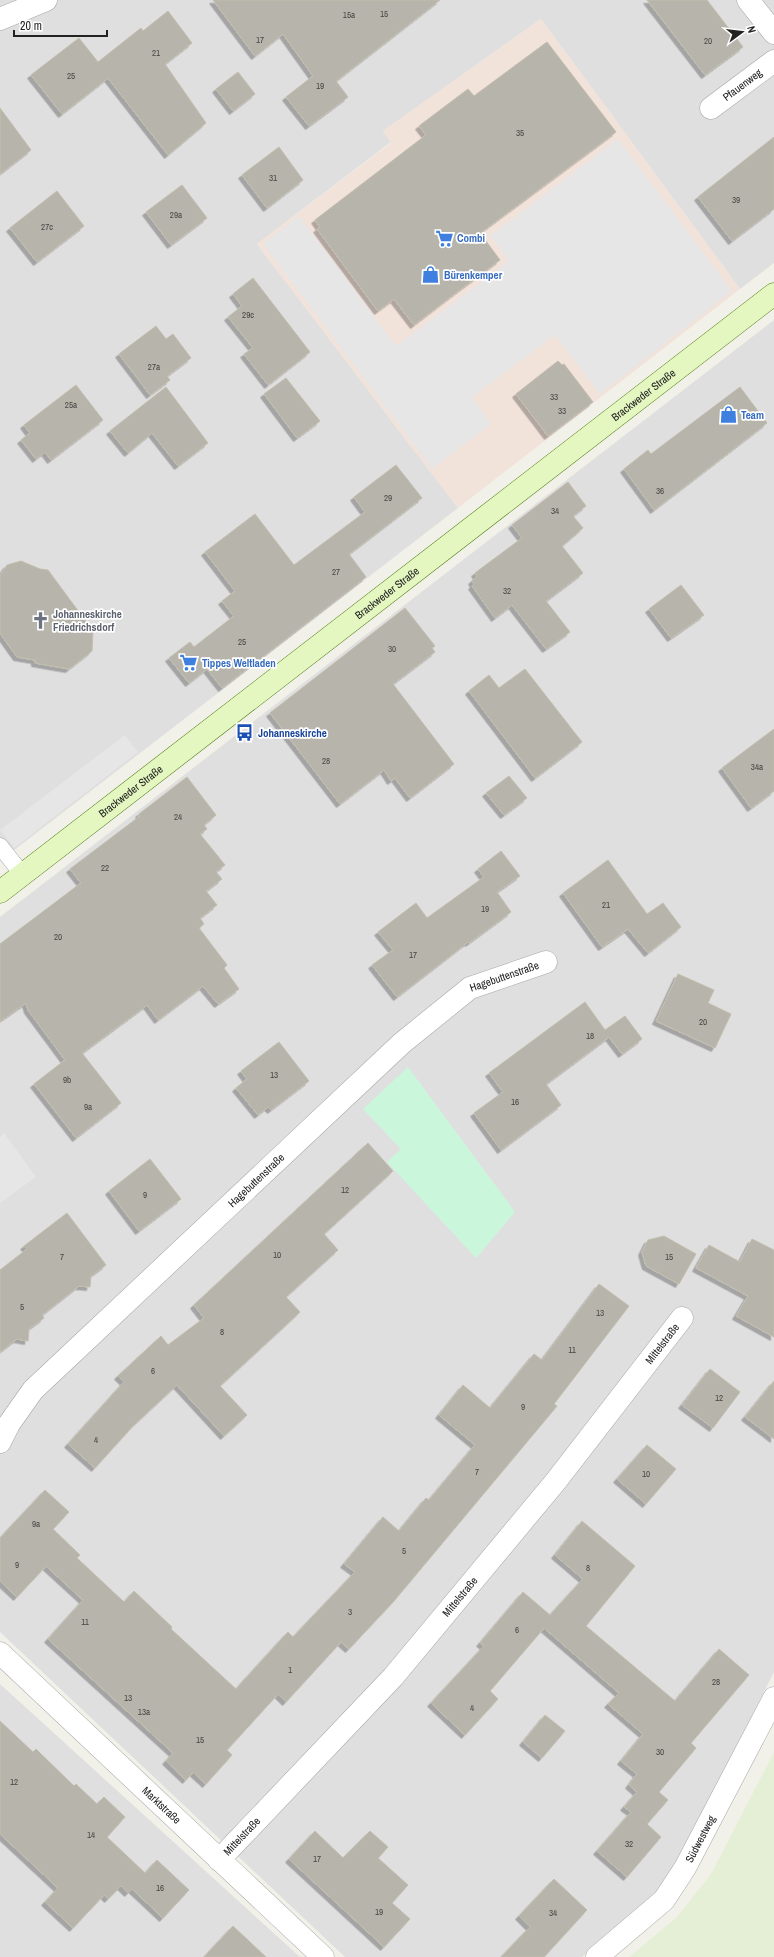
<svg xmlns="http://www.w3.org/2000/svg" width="774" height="1957" font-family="'Archivo Narrow',sans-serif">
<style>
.residential{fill:#e0dfdf}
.commercial{fill:#f1e2da}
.farmland{fill:#e5efd6}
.park{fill:#caf7dc}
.parking{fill:#e6e6e6}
.building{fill:#b7b4ab;stroke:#c3bdac;filter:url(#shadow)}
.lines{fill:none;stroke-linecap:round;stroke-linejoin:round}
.lane-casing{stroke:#a6a6a6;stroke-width:17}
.street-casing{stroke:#a6a6a6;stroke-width:23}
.secondary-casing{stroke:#4a770b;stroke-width:23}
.lane{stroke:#fff;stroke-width:16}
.street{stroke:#fff;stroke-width:22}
.secondary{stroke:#e4f7c1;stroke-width:22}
.labels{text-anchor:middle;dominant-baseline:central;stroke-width:3.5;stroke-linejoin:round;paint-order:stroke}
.number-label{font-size:9px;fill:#474644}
.street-label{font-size:11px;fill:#222;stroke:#fff}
.shop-label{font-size:11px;font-weight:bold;fill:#366cbe;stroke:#fff;text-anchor:start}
.worship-label{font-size:11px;font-weight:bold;fill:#5b616d;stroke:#fff;text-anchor:start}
.transit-label{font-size:11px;font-weight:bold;fill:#164399;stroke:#fff;text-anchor:start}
</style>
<defs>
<filter id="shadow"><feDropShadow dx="-3.5" dy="3.5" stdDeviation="0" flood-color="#0004"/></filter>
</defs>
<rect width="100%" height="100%" fill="#f1f1e9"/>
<g class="residential">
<polygon points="0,0 774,0 774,263 740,289 541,19 383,131 391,142 257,244 458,508 0,861"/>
<polygon points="774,320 774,1672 676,1865 655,1894 628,1920 582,1957 345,1957 0,1632 0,917"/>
<polygon points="0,1684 300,1957 0,1957"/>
</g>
<polygon class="commercial" points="541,19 740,289 458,508 257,244 391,143 383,131"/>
<polygon class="farmland" points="774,1752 774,1957 629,1957 677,1917 711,1874"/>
<polygon class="park" points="408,1067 515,1212 476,1258 387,1162 401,1149 363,1109"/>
<g class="parking">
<polygon points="618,139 732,291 600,394 555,335 472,397 491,424 432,469 263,244 299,216 396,346 509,261 490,236"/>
<polygon points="125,735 138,752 14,848 0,830"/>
<polygon points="4,1133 36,1177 0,1203 0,1137"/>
</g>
<g class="building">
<polygon points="213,0 440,0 336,81 348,97 309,126 286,97 313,76 283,34 255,56"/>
<polygon points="647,0 707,0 743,47 705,75"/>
<polygon points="168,11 192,43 165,64 206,123 168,155 108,78 62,114 31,75 79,38 98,62 141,28 143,31"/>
<polygon points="547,42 616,132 480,233 500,260 453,295 414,325 394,299 378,311 317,229 320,227 315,220 426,135 419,126 468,89 474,96"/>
<polygon points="238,72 255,94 233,111 216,89"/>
<polygon points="0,108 31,150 0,174"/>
<polygon points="774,137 774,209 732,241 698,197"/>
<polygon points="279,147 303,180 267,208 242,175"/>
<polygon points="182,185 207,218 171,245 146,212"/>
<polygon points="57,191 84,226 37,262 10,228"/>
<polygon points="253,278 310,352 268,385 244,354 253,348 228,317 242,306 233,294"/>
<polygon points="156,326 166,339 173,334 191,358 167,376 170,380 150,395 119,354"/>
<polygon points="558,361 562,365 564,364 593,402 548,436 516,394"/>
<polygon points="286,378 320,421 297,438 264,394"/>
<polygon points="76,385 103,420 51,460 45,452 36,459 21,440 30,433 24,425"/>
<polygon points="166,387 208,443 178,466 152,433 128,453 110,431"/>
<polygon points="740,387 767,423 654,510 624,469 648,450 651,454"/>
<polygon points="396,465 422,498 349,554 366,577 222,688 207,669 189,683 169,658 190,642 194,647 234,616 222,601 235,591 205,552 255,514 294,565 365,512 354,497"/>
<polygon points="568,482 586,506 573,516 583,528 562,546 583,573 546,601 570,632 546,649 512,605 495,618 472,586 474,584 472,581 477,576 475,573 522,538 512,525"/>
<polygon points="21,561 40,569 48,570 93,631 92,651 69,669 35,663 35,660 17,657 0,633 0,576 7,565"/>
<polygon points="681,585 704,615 671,638 649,609"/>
<polygon points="405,608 435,646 432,648 435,652 393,684 454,764 410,798 395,778 391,781 384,770 340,804 270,713"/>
<polygon points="525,669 582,742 535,778 469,691 489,675 499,688"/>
<polygon points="774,729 774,791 751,808 722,768"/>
<polygon points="509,776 527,798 504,815 486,793"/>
<polygon points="187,777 216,815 204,825 207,829 200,834 225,865 216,872 222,879 206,891 217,905 200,918 204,924 199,928 227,965 224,968 239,989 218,1004 203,986 158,1020 147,1005 82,1053 121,1103 76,1138 34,1084 65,1060 28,1010 26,1003 0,1021 0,944 81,883 70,869 140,816 139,814"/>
<polygon points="501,851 520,876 497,892 511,912 469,943 468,942 397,997 372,965 393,950 378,932 416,903 427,918 484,877 478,869"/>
<polygon points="608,860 647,914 663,903 681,927 648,953 628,929 602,947 563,893"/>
<polygon points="678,974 714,990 708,1003 731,1014 715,1048 656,1021"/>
<polygon points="585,1002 605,1030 625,1016 642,1039 622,1054 609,1037 546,1084 561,1105 501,1150 474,1113 503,1092 489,1073"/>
<polygon points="279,1042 309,1081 271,1110 268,1107 258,1115 236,1088 247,1079 241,1071"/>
<polygon points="368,1143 393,1171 324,1234 338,1250 286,1297 300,1312 220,1386 247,1415 224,1436 177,1385 133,1426 95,1468 68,1444 124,1382 118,1376 161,1336 168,1345 204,1318 194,1305"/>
<polygon points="150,1159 181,1199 139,1231 109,1191"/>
<polygon points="67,1213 106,1265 91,1276 90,1287 79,1286 42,1315 44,1318 29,1329 28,1341 17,1339 0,1352 0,1270 27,1249 24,1246"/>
<polygon points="664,1236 696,1254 679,1284 646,1266 642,1252 648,1240"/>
<polygon points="752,1239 774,1250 774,1337 736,1316 748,1296 696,1268 709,1245 740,1262"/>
<polygon points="599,1284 629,1306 554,1404 557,1406 394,1601 349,1649 341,1642 286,1702 278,1694 227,1750 232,1755 206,1784 193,1772 186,1780 166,1761 173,1753 48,1639 83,1600 46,1566 17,1597 0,1581 0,1538 45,1490 69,1512 53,1529 80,1555 77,1558 124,1602 134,1591 172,1627 171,1629 236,1689 288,1632 293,1637 355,1572 344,1564 383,1517 399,1531 426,1498 429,1500 475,1445 439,1415 463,1385 490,1408 534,1354 542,1360"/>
<polygon points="710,1369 740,1392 713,1428 682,1405"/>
<polygon points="774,1381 774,1439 745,1417"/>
<polygon points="647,1445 676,1469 646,1504 617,1479"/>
<polygon points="582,1521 635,1566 586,1626 675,1701 719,1649 749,1675 691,1743 696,1748 659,1792 668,1800 647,1824 661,1837 627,1877 597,1851 631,1812 624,1807 637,1792 629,1785 637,1774 621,1761 643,1734 608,1704 619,1693 544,1628 490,1691 498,1699 465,1735 431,1703 484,1646 480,1643 523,1592 550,1615 583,1579 555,1555"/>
<polygon points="545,1715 565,1731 542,1758 523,1742"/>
<polygon points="0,1721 33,1752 36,1749 74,1786 76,1784 97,1804 104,1797 125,1817 107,1837 145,1873 157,1860 189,1890 163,1918 132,1889 128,1893 121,1886 108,1899 104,1895 73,1928 45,1902 58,1888 0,1834"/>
<polygon points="315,1831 343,1858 370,1831 388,1847 378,1858 408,1885 392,1903 410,1919 384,1947 289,1859"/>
<polygon points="554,1879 587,1910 544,1957 501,1957 530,1927 519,1916"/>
<polygon points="233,1926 266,1957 204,1957"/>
</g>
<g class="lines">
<defs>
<polyline id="lane" points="0,846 22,874"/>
<g id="street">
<polyline points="748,0 774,33"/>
<polyline points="0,19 46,0"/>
<path id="s1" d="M 711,108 L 774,61"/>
<path id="s2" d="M 0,1442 L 9,1424 L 33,1390 L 402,1043 L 470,988 L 546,962"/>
<path id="s3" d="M 0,1653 L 323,1957"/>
<path id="s4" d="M 219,1860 L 393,1677 L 556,1481 L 682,1318"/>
<path id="s5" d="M 597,1957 L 664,1900 L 685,1868 L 774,1698"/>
</g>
<g id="secondary">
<path id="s6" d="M 0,892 L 774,294"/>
</g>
</defs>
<use href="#lane" class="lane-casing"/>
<use href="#street" class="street-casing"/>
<use href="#secondary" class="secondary-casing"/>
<use href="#lane" class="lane"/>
<use href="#street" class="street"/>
<use href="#secondary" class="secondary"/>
</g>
<defs>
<symbol id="supermarket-bare" viewBox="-9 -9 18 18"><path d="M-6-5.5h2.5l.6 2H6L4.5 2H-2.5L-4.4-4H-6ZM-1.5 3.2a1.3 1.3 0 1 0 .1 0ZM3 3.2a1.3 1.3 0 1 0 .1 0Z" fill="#3f7fe0" stroke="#fff" stroke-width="2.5" paint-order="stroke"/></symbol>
<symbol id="shop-bare" viewBox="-9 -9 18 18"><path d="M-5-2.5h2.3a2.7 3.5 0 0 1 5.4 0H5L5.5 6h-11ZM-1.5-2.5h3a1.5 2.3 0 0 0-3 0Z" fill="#3f7fe0" stroke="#fff" stroke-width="2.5" paint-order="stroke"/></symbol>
<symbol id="church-bare" viewBox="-9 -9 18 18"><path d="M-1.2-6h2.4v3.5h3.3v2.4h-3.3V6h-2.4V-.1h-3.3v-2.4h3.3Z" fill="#6b7280" stroke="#fff" stroke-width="2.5" paint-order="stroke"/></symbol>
<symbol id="bus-bare" viewBox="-9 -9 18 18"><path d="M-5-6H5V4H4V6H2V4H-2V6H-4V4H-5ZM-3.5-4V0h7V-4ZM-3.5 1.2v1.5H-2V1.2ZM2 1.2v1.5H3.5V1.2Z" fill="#1a4fb4" stroke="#fff" stroke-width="2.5" paint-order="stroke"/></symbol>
</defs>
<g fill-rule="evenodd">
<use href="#supermarket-bare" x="432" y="226" width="25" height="25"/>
<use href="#shop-bare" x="418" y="262" width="25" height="25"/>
<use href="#shop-bare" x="716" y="402" width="25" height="25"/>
<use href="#church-bare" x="28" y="608" width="25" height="25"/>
<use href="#supermarket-bare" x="176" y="650" width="25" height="25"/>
<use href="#bus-bare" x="232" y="720" width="25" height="25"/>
</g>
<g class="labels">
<g class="number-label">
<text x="384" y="14">15</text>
<text x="349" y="15">15a</text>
<text x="260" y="40">17</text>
<text x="708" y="41">20</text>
<text x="156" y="53">21</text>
<text x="71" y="76">25</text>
<text x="320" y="86">19</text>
<text x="520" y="133">35</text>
<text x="273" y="178">31</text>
<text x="736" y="200">39</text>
<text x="176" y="215">29a</text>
<text x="47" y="227">27c</text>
<text x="248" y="315">29c</text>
<text x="154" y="367">27a</text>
<text x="554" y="397">33</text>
<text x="71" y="405">25a</text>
<text x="562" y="411">33</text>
<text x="660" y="491">36</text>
<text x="388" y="498">29</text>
<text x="555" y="511">34</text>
<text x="336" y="572">27</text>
<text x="507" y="591">32</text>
<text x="242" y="642">25</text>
<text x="392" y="649">30</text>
<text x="326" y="761">28</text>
<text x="757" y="767">34a</text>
<text x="178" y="817">24</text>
<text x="105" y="868">22</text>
<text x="606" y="905">21</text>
<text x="485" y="909">19</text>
<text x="58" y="937">20</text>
<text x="413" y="955">17</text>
<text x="703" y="1022">20</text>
<text x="590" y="1036">18</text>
<text x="274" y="1075">13</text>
<text x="67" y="1080">9b</text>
<text x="515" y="1102">16</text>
<text x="88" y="1107">9a</text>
<text x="345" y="1190">12</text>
<text x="145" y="1195">9</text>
<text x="277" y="1255">10</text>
<text x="62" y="1257">7</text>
<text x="669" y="1257">15</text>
<text x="22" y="1307">5</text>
<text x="600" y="1313">13</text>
<text x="222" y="1332">8</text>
<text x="572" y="1350">11</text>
<text x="153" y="1371">6</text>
<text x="719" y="1398">12</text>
<text x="523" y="1407">9</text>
<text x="96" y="1440">4</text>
<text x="477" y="1472">7</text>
<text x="646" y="1474">10</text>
<text x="36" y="1524">9a</text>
<text x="404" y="1551">5</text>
<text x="17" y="1565">9</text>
<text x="588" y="1568">8</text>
<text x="350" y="1612">3</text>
<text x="85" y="1622">11</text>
<text x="517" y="1630">6</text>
<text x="290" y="1670">1</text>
<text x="716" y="1682">28</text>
<text x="128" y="1698">13</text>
<text x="472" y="1708">4</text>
<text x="144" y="1712">13a</text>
<text x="200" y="1740">15</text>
<text x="660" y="1752">30</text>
<text x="14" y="1782">12</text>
<text x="91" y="1835">14</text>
<text x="629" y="1844">32</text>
<text x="317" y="1859">17</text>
<text x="160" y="1888">16</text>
<text x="379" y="1912">19</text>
<text x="553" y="1913">34</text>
</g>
<g class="street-label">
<text stroke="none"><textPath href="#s1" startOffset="39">Pfauenweg</textPath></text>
<text stroke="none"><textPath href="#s6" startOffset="813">Brackweder Straße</textPath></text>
<text stroke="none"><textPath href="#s6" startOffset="489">Brackweder Straße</textPath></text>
<text stroke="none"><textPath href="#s6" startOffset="165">Brackweder Straße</textPath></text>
<text stroke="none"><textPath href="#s2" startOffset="692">Hagebuttenstraße</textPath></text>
<text stroke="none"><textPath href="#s2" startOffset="368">Hagebuttenstraße</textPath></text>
<text stroke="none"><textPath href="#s4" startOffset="681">Mittelstraße</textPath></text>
<text stroke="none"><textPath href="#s4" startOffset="357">Mittelstraße</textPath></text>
<text stroke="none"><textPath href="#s3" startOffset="222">Marktstraße</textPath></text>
<text stroke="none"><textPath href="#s4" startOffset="33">Mittelstraße</textPath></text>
<text stroke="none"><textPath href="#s5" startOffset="159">Südwestweg</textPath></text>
</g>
<g class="shop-label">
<text x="457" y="238">Combi</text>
<text x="444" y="275">Bürenkemper</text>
<text x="741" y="415">Team</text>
<text x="202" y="663">Tippes Weltladen</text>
</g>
<g class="worship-label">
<text x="53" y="614">Johanneskirche<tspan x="53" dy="13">Friedrichsdorf</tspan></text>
</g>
<g class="transit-label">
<text x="258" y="733">Johanneskirche</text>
</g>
</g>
<g transform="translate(742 32) rotate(75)" stroke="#ffffff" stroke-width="3" paint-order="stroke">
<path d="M0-3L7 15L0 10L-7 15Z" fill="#222222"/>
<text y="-6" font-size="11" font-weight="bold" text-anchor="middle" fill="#222222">N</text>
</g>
<path d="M14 30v6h93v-6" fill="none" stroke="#222222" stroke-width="2"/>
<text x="20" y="30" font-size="12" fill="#222222" stroke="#ffffff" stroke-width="3" paint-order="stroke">20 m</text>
</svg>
